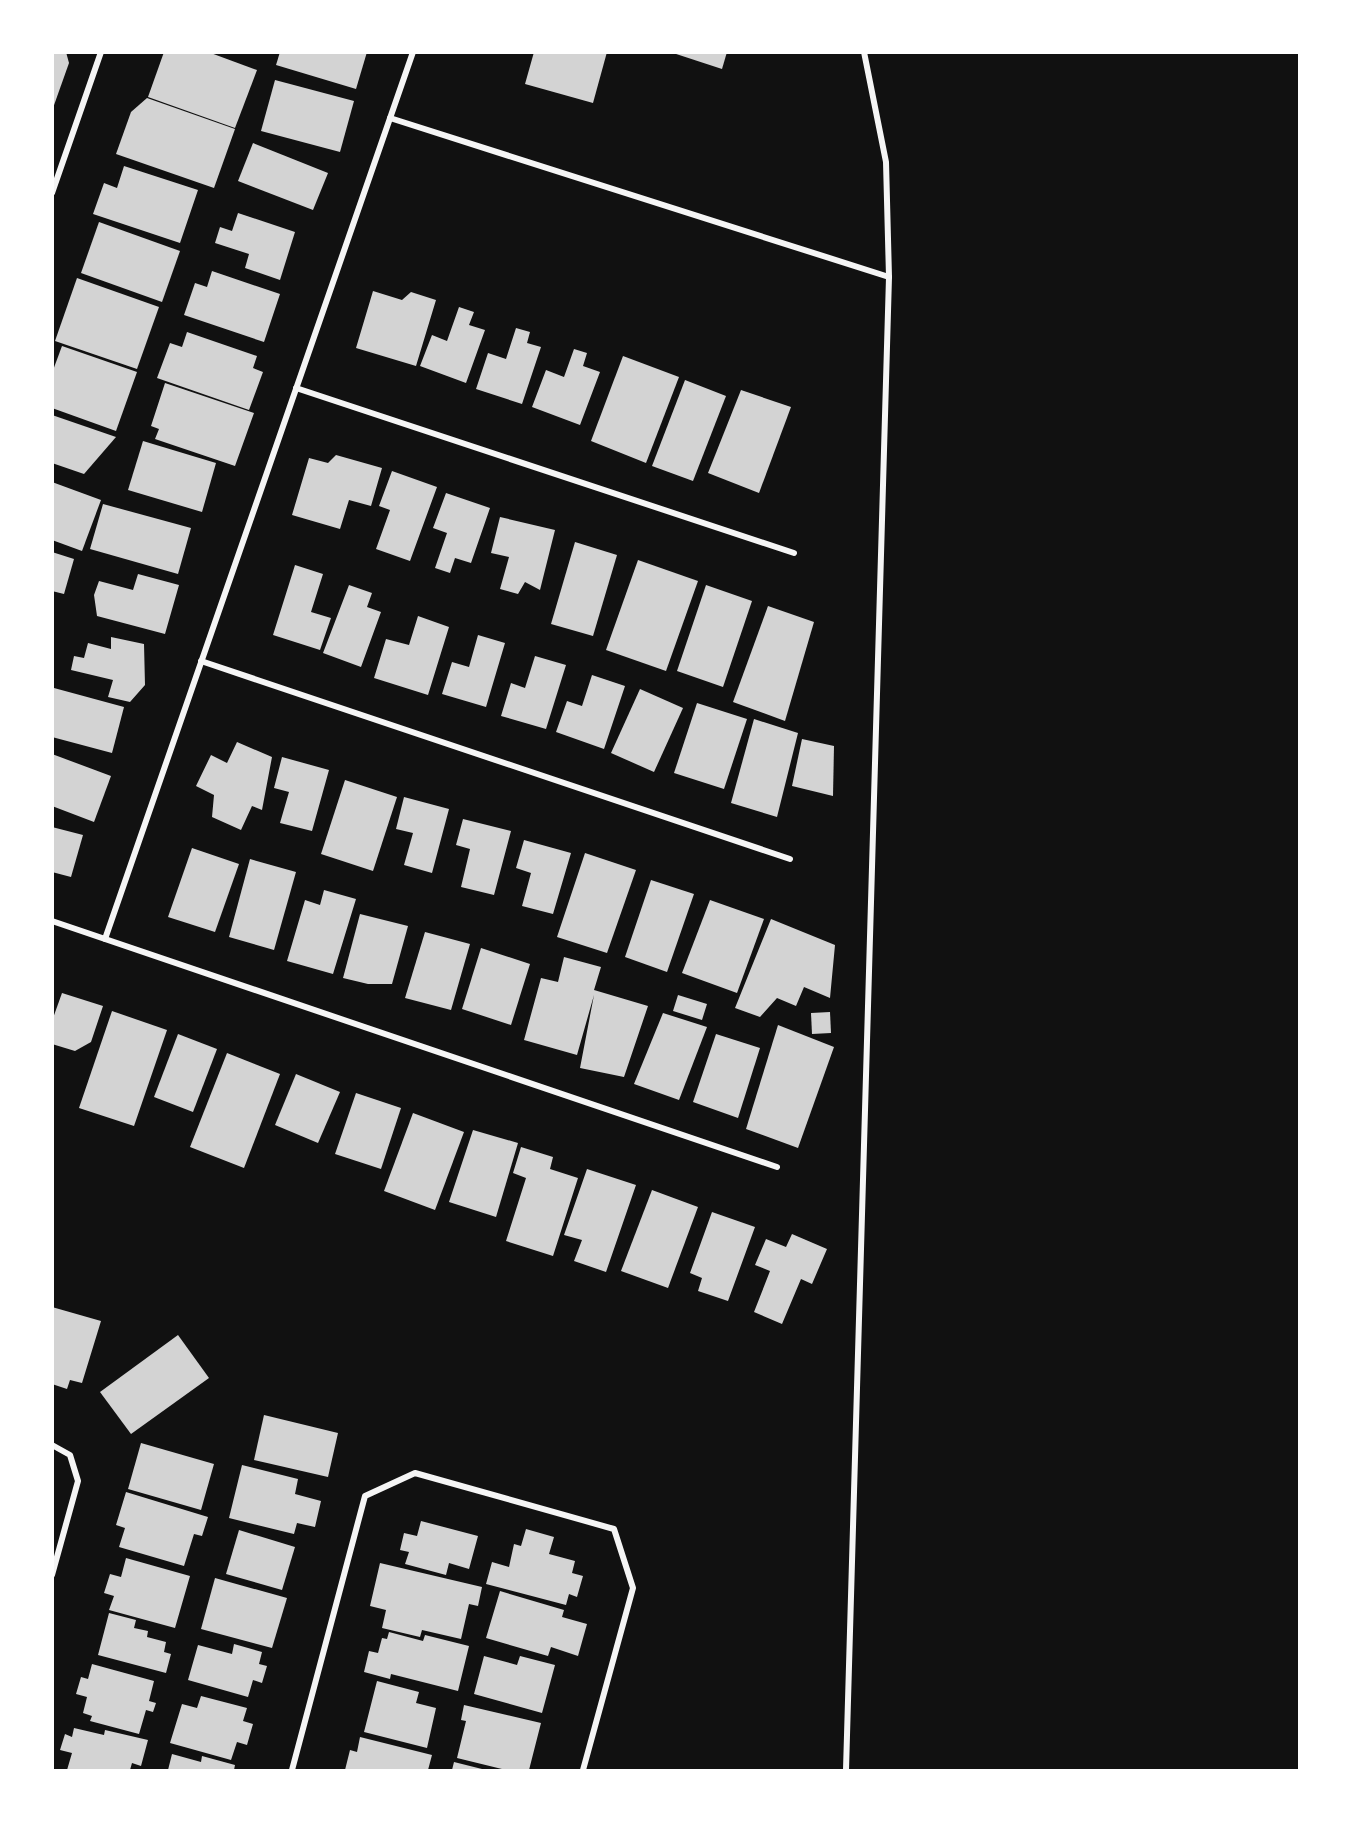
<svg xmlns="http://www.w3.org/2000/svg" width="1352" height="1823" font-family="'Exo 2',sans-serif">
<style>
.building{fill:#d3d3d3}
.lines{fill:none;stroke-linecap:round;stroke-linejoin:round}
.minor{stroke:#f5f5f5;stroke-width:6}
</style>
<rect width="100%" height="100%" fill="#111"/>
<g class="building">
<polygon points="52,52 66,52 69,63 53,108"/>
<polygon points="164,52 208,52 257,70 235,128 148,97"/>
<polygon points="280,52 367,52 356,89 276,65"/>
<polygon points="534,52 607,52 593,103 525,84"/>
<polygon points="670,52 727,52 722,69"/>
<polygon points="275,80 354,101 340,152 261,131"/>
<polygon points="147,98 235,129 214,188 116,154 131,112"/>
<polygon points="253,143 328,173 313,210 238,181"/>
<polygon points="124,166 198,190 180,243 93,214 104,183 117,188"/>
<polygon points="238,213 295,232 280,280 245,268 249,254 215,243 220,227 232,231"/>
<polygon points="99,222 180,251 162,302 81,273"/>
<polygon points="212,271 280,294 264,342 184,315 195,283 207,287"/>
<polygon points="77,278 159,307 137,369 55,341"/>
<polygon points="373,291 402,300 411,292 436,300 416,366 356,348"/>
<polygon points="459,307 474,312 469,325 485,330 466,383 420,366 432,335 447,341"/>
<polygon points="516,328 530,332 527,343 541,347 522,404 476,389 488,353 506,359"/>
<polygon points="187,332 257,356 253,368 263,372 249,410 157,378 170,343 182,347"/>
<polygon points="62,346 137,372 116,431 52,408 52,373"/>
<polygon points="574,349 587,353 583,366 600,372 580,425 532,407 546,370 564,377"/>
<polygon points="623,356 679,377 646,463 591,441"/>
<polygon points="685,380 726,396 693,481 652,466"/>
<polygon points="165,383 254,413 235,466 155,439 159,429 151,426"/>
<polygon points="741,390 791,407 759,493 708,473"/>
<polygon points="52,415 116,437 84,474 52,463"/>
<polygon points="143,441 216,463 202,512 128,490"/>
<polygon points="336,455 382,468 371,506 349,500 340,529 292,515 309,458 328,463"/>
<polygon points="392,471 437,487 410,561 376,549 390,510 379,506"/>
<polygon points="52,482 101,500 82,551 52,540"/>
<polygon points="446,493 490,508 471,563 455,558 450,573 435,568 447,533 433,528"/>
<polygon points="103,504 191,528 178,574 90,549"/>
<polygon points="500,517 555,530 540,590 525,582 518,594 500,589 509,557 491,553"/>
<polygon points="575,542 617,555 593,636 551,624"/>
<polygon points="52,552 74,559 64,594 52,591"/>
<polygon points="638,560 698,581 666,671 606,650"/>
<polygon points="295,565 323,574 311,612 331,618 320,650 273,635"/>
<polygon points="138,574 179,585 165,634 97,616 94,595 99,581 133,590"/>
<polygon points="349,585 372,593 367,607 381,612 361,667 323,653"/>
<polygon points="706,585 752,601 723,687 677,671"/>
<polygon points="768,606 814,622 785,721 733,702"/>
<polygon points="418,616 449,627 428,695 374,678 386,639 409,645"/>
<polygon points="478,635 505,643 486,707 442,694 452,662 469,667"/>
<polygon points="111,637 144,644 145,685 130,702 108,697 113,680 71,670 74,656 84,658 88,643 111,649"/>
<polygon points="535,656 566,665 546,729 501,716 511,683 525,688"/>
<polygon points="592,675 625,686 604,749 556,732 567,701 582,706"/>
<polygon points="54,688 124,707 112,753 52,737"/>
<polygon points="640,689 683,708 654,772 611,753"/>
<polygon points="697,703 747,719 724,789 674,773"/>
<polygon points="754,719 798,733 777,817 731,803"/>
<polygon points="802,739 834,746 833,796 792,786"/>
<polygon points="237,742 272,757 262,810 252,806 241,830 212,817 214,795 196,786 211,755 227,763"/>
<polygon points="52,754 111,776 94,822 52,806"/>
<polygon points="282,757 329,770 312,831 280,823 289,792 274,788"/>
<polygon points="345,780 397,797 373,871 321,854"/>
<polygon points="404,797 449,809 432,873 404,865 413,833 396,829"/>
<polygon points="463,819 511,831 494,895 461,887 470,849 456,845"/>
<polygon points="52,827 83,835 71,877 52,872"/>
<polygon points="524,840 571,853 553,914 522,906 531,873 516,868"/>
<polygon points="192,848 239,864 215,932 168,917"/>
<polygon points="585,853 636,870 607,953 557,937"/>
<polygon points="250,859 296,872 274,950 229,937"/>
<polygon points="651,880 694,894 667,972 625,957"/>
<polygon points="324,890 356,899 333,974 287,961 305,900 320,905"/>
<polygon points="710,900 764,919 737,993 682,973"/>
<polygon points="360,914 408,926 392,984 368,984 343,978"/>
<polygon points="771,919 835,945 830,998 804,987 796,1006 777,998 760,1017 735,1008"/>
<polygon points="425,932 470,944 451,1010 405,998"/>
<polygon points="481,948 530,964 511,1025 462,1009"/>
<polygon points="564,957 601,967 594,990 648,1006 624,1077 580,1068 594,995 577,1055 524,1040 541,978 558,982"/>
<polygon points="62,993 103,1006 91,1042 75,1051 52,1044 52,1021"/>
<polygon points="678,995 707,1004 702,1020 673,1011"/>
<polygon points="112,1011 167,1030 134,1126 79,1108"/>
<polygon points="830,1012 831,1033 812,1034 811,1013"/>
<polygon points="663,1013 707,1027 679,1100 634,1084"/>
<polygon points="778,1025 834,1047 798,1148 746,1129"/>
<polygon points="178,1034 217,1049 193,1112 154,1097"/>
<polygon points="716,1034 760,1048 738,1118 693,1102"/>
<polygon points="227,1053 280,1074 244,1168 190,1147"/>
<polygon points="296,1074 340,1092 318,1143 275,1125"/>
<polygon points="356,1093 401,1108 381,1169 335,1154"/>
<polygon points="413,1113 464,1132 435,1210 384,1191"/>
<polygon points="473,1130 518,1143 496,1217 449,1202"/>
<polygon points="521,1147 553,1157 550,1169 578,1178 553,1256 506,1241 526,1178 513,1173"/>
<polygon points="587,1169 636,1185 606,1272 574,1261 582,1240 564,1235"/>
<polygon points="652,1190 698,1207 668,1288 621,1271"/>
<polygon points="712,1212 755,1227 728,1301 698,1291 702,1278 690,1273"/>
<polygon points="792,1234 827,1249 812,1284 801,1279 782,1324 754,1312 770,1271 755,1265 766,1239 786,1247"/>
<polygon points="52,1307 101,1321 82,1383 70,1380 67,1389 52,1384"/>
<polygon points="178,1335 209,1378 131,1434 100,1392"/>
<polygon points="264,1415 338,1433 328,1477 254,1460"/>
<polygon points="141,1443 214,1464 201,1510 128,1489"/>
<polygon points="242,1465 298,1479 295,1494 321,1501 315,1527 297,1523 294,1534 229,1518"/>
<polygon points="126,1492 208,1517 202,1536 194,1534 184,1566 119,1547 125,1528 116,1525"/>
<polygon points="421,1521 478,1536 469,1569 449,1563 446,1575 405,1564 409,1552 400,1550 404,1533 417,1536"/>
<polygon points="526,1529 554,1537 549,1554 575,1561 572,1573 583,1576 577,1597 569,1594 566,1605 486,1584 492,1562 509,1567 514,1544 521,1546"/>
<polygon points="239,1530 295,1547 282,1590 226,1574"/>
<polygon points="126,1558 190,1576 175,1628 109,1610 114,1596 104,1593 110,1574 121,1577"/>
<polygon points="380,1563 482,1587 478,1606 469,1604 461,1639 422,1630 420,1637 382,1628 386,1610 370,1606"/>
<polygon points="215,1578 287,1598 272,1648 201,1629"/>
<polygon points="500,1591 564,1610 562,1617 587,1624 578,1656 551,1647 548,1656 486,1638"/>
<polygon points="109,1613 136,1620 134,1628 148,1631 147,1637 166,1642 164,1652 171,1654 166,1673 98,1655"/>
<polygon points="389,1632 423,1641 425,1635 469,1646 458,1691 391,1674 390,1679 364,1672 369,1651 378,1653 382,1638 387,1639"/>
<polygon points="234,1644 262,1652 259,1664 267,1666 262,1683 253,1680 248,1697 188,1680 198,1645 232,1654"/>
<polygon points="484,1656 517,1665 520,1656 555,1665 542,1713 474,1694"/>
<polygon points="92,1664 154,1681 149,1701 156,1703 153,1712 146,1710 139,1734 90,1721 92,1716 83,1713 87,1697 76,1694 81,1677 88,1679"/>
<polygon points="377,1681 419,1692 416,1703 436,1708 427,1748 364,1732"/>
<polygon points="201,1696 247,1708 243,1721 253,1724 247,1745 237,1742 231,1760 170,1743 182,1704 197,1708"/>
<polygon points="464,1705 541,1723 529,1770 506,1770 457,1758 466,1721 461,1720"/>
<polygon points="74,1728 104,1735 105,1730 148,1740 141,1766 132,1763 130,1770 67,1770 72,1753 60,1750 65,1734 72,1737"/>
<polygon points="360,1737 432,1755 428,1770 345,1770 350,1750 357,1752"/>
<polygon points="172,1754 201,1762 202,1756 235,1765 234,1770 168,1770"/>
<polygon points="454,1762 486,1770 452,1770"/>
</g>
<g class="lines">
<g class="minor">
<polyline points="390,118 889,277"/>
<polyline points="52,193 101,52"/>
<polyline points="296,388 794,553"/>
<polyline points="201,661 790,859"/>
<polyline points="52,921 777,1167"/>
<polyline points="105,939 413,52"/>
<polyline points="52,1445 70,1455 78,1481 52,1575"/>
<polyline points="292,1770 365,1496 415,1473 614,1529 633,1588 583,1770"/>
<polyline points="846,1770 889,277 886,162 864,52"/>
</g>
</g>
<rect width="1352" height="1823" fill="none" stroke="#ffffff" stroke-width="108"/>
</svg>
